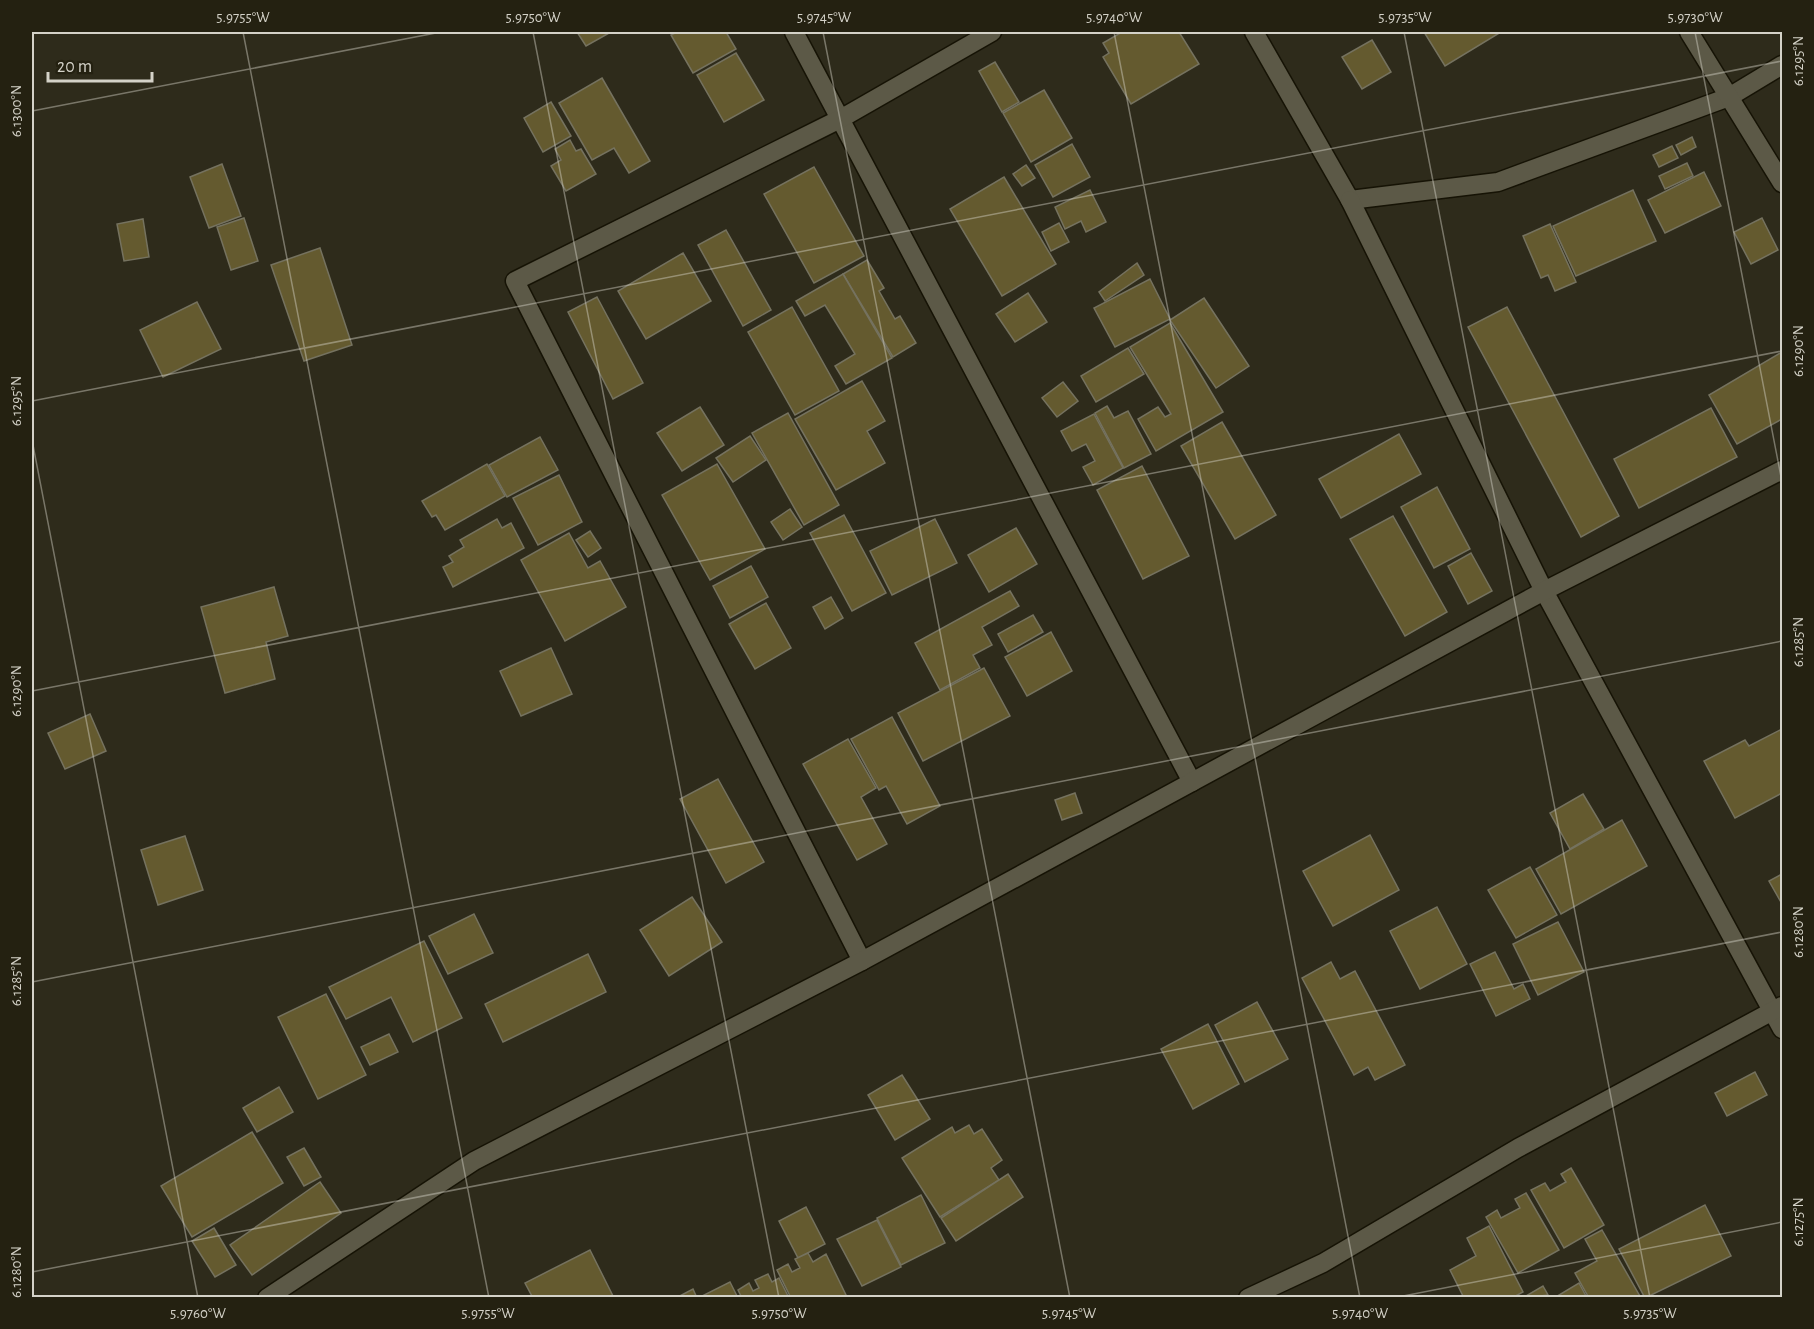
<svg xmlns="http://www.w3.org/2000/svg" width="1814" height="1329" font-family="'Alegreya Sans',sans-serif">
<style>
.building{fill:#645a2f;stroke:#75725f;stroke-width:1.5}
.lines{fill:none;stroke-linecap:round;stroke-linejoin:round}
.street-casing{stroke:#161305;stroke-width:21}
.street{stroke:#5c5947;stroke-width:18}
.ticks{fill:none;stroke:#d4d2c8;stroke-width:1.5;stroke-opacity:0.45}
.neatline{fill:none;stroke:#d4d2c8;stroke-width:2}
.ticks-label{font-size:15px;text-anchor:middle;fill:#d4d2c8}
</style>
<rect width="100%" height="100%" fill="#2e2b1b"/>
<g class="building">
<polygon points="577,32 611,32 586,46"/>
<polygon points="677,32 726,32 736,49 693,73 671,35"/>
<polygon points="1122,32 1179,32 1199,64 1131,104 1103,57 1109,53 1103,43"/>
<polygon points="1424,32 1501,32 1445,66"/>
<polygon points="1372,40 1391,72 1362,89 1342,57"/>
<polygon points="736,53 764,100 724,122 697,75"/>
<polygon points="995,62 1019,102 1002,112 979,71"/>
<polygon points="602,78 650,161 629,173 614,148 592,160 559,103"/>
<polygon points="1044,90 1072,138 1031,162 1003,113"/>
<polygon points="551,102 571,136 543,152 524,118"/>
<polygon points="1692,137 1696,147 1681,155 1676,145"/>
<polygon points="570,140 576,151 581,149 596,174 566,191 551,166 561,160 555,149"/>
<polygon points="1072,144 1090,177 1053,197 1035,165"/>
<polygon points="1672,146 1678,158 1659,167 1653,155"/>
<polygon points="1687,163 1693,176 1665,189 1659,176"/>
<polygon points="222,164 241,216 209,228 190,177"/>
<polygon points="1026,165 1035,178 1022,186 1013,174"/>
<polygon points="814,167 864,256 814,283 764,194"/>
<polygon points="1704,172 1721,206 1665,233 1648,200"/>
<polygon points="1004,177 1056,264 1002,296 950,209"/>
<polygon points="1090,190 1106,222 1086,232 1081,221 1065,229 1055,207"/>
<polygon points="1633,190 1656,241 1576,276 1553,226"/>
<polygon points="244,218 258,261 231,270 217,227"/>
<polygon points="1762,218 1778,250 1751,264 1734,232"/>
<polygon points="143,219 149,257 124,261 117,224"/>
<polygon points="1059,223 1069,242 1051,251 1042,232"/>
<polygon points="1550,224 1576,282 1555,291 1548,275 1541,278 1523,236"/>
<polygon points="726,230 771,310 743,326 698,245"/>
<polygon points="320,248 352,345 304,361 271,265"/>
<polygon points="683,253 711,301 646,339 618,291"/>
<polygon points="867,260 884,288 879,291 895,319 900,316 916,343 893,357 843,274"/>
<polygon points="1137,263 1144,275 1105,301 1099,292"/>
<polygon points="843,274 892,358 846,384 835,366 855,354 825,305 805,316 796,301"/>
<polygon points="1150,279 1170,319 1115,347 1094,308"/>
<polygon points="1028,293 1047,322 1015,342 996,314"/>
<polygon points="597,297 643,383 613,399 568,312"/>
<polygon points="1204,298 1249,366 1216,388 1170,320"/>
<polygon points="197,302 221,349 163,377 140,330"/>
<polygon points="792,307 839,391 795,415 748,332"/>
<polygon points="1507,307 1619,516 1581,537 1468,327"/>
<polygon points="1170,323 1223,412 1156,451 1138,419 1158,407 1165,417 1171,414 1130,347"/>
<polygon points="1128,348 1144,374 1096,402 1081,376"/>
<polygon points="1782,352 1782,419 1737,444 1709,395"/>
<polygon points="862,381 885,421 867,431 885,463 836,490 795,419"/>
<polygon points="1063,382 1078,401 1057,417 1042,398"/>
<polygon points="1107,406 1114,418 1128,411 1151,454 1124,468 1095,413"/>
<polygon points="700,407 724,445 682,471 657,433"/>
<polygon points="1711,408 1737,457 1639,508 1614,459"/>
<polygon points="788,413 839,505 804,525 752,433"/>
<polygon points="1094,414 1123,468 1093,485 1083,467 1095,461 1086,444 1072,451 1061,431"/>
<polygon points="1222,422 1276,515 1235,539 1181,446"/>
<polygon points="1399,434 1421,474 1341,518 1319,479"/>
<polygon points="750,436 766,460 733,482 716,458"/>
<polygon points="540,437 558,470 507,497 489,465"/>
<polygon points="487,464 505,496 445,530 436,515 432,517 422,501"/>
<polygon points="717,464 765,549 710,580 662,495"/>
<polygon points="1142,466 1189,556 1143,579 1097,490"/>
<polygon points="559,475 582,522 538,545 513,498"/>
<polygon points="1437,487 1470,549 1434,568 1401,507"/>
<polygon points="790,509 802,527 783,540 771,522"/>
<polygon points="844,515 886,593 852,611 810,533"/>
<polygon points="1393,516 1447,612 1405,636 1350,539"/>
<polygon points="497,519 502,528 511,523 524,548 453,587 443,567 453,562 449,556 464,547 460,540"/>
<polygon points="935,519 957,563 892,595 870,551"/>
<polygon points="1016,528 1037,564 989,592 968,555"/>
<polygon points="590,531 601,548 588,557 576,540"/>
<polygon points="569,533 588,568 600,561 626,607 565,641 521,560"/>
<polygon points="1471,553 1492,591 1468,604 1448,566"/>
<polygon points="751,566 768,597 730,618 713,586"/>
<polygon points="274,587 288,636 266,642 275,679 225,693 201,607"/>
<polygon points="1010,591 1019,606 982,627 992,645 973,655 980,668 940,690 915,643"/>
<polygon points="831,597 843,618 825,629 813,607"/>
<polygon points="766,603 791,648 755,669 729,624"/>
<polygon points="1033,615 1043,632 1008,652 998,634"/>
<polygon points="1051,632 1072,671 1027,696 1005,657"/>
<polygon points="551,648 572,694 521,716 500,671"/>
<polygon points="984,668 1010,716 923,761 898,713"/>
<polygon points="90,714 106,751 65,769 48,733"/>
<polygon points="892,717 940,806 907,824 886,786 879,790 851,739"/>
<polygon points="1782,729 1782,793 1735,818 1704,761 1745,740 1749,746"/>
<polygon points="848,739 876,788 861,797 887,844 857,860 803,764"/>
<polygon points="718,779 764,862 726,883 680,799"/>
<polygon points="1075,793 1082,813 1062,820 1055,800"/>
<polygon points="1583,794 1604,829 1570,849 1550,813"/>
<polygon points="1622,820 1647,866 1561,914 1536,869"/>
<polygon points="1370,835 1399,890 1333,926 1303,871"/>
<polygon points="185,836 203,890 158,905 141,850"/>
<polygon points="1530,867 1557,915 1516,938 1488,890"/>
<polygon points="1782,874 1782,904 1769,881"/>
<polygon points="692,897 722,942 669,976 640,930"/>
<polygon points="1437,907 1467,964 1420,989 1390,931"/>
<polygon points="474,914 493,953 448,974 429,936"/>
<polygon points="1558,922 1584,972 1538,995 1513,944"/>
<polygon points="424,941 462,1018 413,1042 391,997 346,1019 329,987"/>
<polygon points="1495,952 1514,989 1523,984 1530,999 1496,1016 1470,964"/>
<polygon points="588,954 606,992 503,1042 485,1004"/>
<polygon points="1331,962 1340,979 1355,971 1405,1065 1375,1080 1368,1067 1354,1075 1302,978"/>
<polygon points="326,994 366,1075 318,1099 278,1017"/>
<polygon points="1257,1002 1288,1059 1245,1082 1215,1025"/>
<polygon points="1208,1024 1239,1084 1193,1109 1161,1049"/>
<polygon points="389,1034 398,1052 370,1065 361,1047"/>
<polygon points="1755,1072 1767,1095 1727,1116 1715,1093"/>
<polygon points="902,1075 930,1119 895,1140 868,1095"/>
<polygon points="279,1087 293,1112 257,1132 243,1108"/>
<polygon points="969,1125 974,1134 982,1129 1002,1160 991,1168 999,1180 940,1217 902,1158 952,1127 955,1133"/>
<polygon points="252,1132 283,1183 192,1237 161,1186"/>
<polygon points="304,1148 321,1177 304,1186 287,1157"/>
<polygon points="1571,1168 1604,1225 1564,1248 1531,1190 1545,1183 1550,1191 1566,1182 1561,1174"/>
<polygon points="1008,1174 1023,1197 956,1241 941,1218"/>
<polygon points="320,1182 341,1213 252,1275 230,1245"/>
<polygon points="1526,1193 1559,1250 1518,1273 1486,1217 1497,1210 1501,1218 1520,1208 1515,1199"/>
<polygon points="921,1195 945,1243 901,1265 877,1218"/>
<polygon points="1705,1205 1731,1256 1645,1298 1619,1249"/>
<polygon points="806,1207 825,1244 798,1258 779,1221"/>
<polygon points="877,1220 901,1267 862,1286 837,1239"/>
<polygon points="1489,1226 1523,1292 1512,1298 1464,1298 1450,1270 1476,1256 1467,1238"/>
<polygon points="214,1228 236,1265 215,1277 192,1241"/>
<polygon points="1602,1230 1641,1298 1589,1298 1575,1273 1597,1261 1585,1239"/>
<polygon points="590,1250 614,1298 533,1298 525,1283"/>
<polygon points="808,1253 813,1262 826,1254 846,1295 841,1298 791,1298 777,1270 788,1264 792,1272 800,1268 795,1259"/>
<polygon points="768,1274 772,1282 779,1278 789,1298 742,1298 738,1290 749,1283 753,1291 759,1288 755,1280"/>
<polygon points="730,1282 738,1298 703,1298 702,1296"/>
<polygon points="1579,1283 1587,1298 1554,1298"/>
<polygon points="1543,1286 1548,1295 1524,1298 1524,1297"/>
<polygon points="693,1289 697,1298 676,1298"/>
</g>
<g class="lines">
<defs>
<g id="street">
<polyline points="794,32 1192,782"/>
<polyline points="1254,32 1350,200 1498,182 1729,97 1782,65"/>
<polyline points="1689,32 1782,183"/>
<polyline points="1350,200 1544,591 1782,1029"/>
<polyline points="862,961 515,281 842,118 992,32"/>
<polyline points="267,1298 474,1161 862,961 1544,591 1782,470"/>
<polyline points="1248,1298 1323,1263 1518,1148 1782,1006"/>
</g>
</defs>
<use href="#street" class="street-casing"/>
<use href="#street" class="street"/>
</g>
<path class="ticks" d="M 243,32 L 489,1298M 533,32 L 779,1298M 823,32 L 1070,1298M 1114,32 L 1360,1298M 1404,32 L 1650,1298M 1695,32 L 1782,482M 32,111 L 441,32M 32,401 L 1782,61M 32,440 L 198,1298M 32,691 L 1782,351M 32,982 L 1782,641M 32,1272 L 1782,932M 1393,1298 L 1782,1222"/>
<rect width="1814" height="1329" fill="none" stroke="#242111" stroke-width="66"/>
<path d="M48 72v9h104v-9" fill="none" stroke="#d4d2c8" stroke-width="3"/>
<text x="57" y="72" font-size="18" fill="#d4d2c8" stroke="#242111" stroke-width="4.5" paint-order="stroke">20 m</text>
<rect x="33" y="33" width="1748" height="1263" class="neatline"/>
<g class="ticks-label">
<text x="243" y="22">5.9755°W</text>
<text x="533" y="22">5.9750°W</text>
<text x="824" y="22">5.9745°W</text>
<text x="1114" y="22">5.9740°W</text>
<text x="1405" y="22">5.9735°W</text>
<text x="1695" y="22">5.9730°W</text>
<text transform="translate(1798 61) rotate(-90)" y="5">6.1295°N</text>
<text transform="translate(16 111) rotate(-90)" y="5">6.1300°N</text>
<text transform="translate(1798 351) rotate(-90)" y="5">6.1290°N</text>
<text transform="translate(16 401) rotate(-90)" y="5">6.1295°N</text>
<text transform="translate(1798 642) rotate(-90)" y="5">6.1285°N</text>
<text transform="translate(16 691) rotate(-90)" y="5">6.1290°N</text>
<text transform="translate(1798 932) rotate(-90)" y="5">6.1280°N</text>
<text transform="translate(16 981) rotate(-90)" y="5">6.1285°N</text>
<text transform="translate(1798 1222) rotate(-90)" y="5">6.1275°N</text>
<text transform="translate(16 1272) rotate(-90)" y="5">6.1280°N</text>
<text x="198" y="1318">5.9760°W</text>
<text x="488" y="1318">5.9755°W</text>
<text x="779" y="1318">5.9750°W</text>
<text x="1069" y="1318">5.9745°W</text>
<text x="1360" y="1318">5.9740°W</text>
<text x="1650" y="1318">5.9735°W</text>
</g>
</svg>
